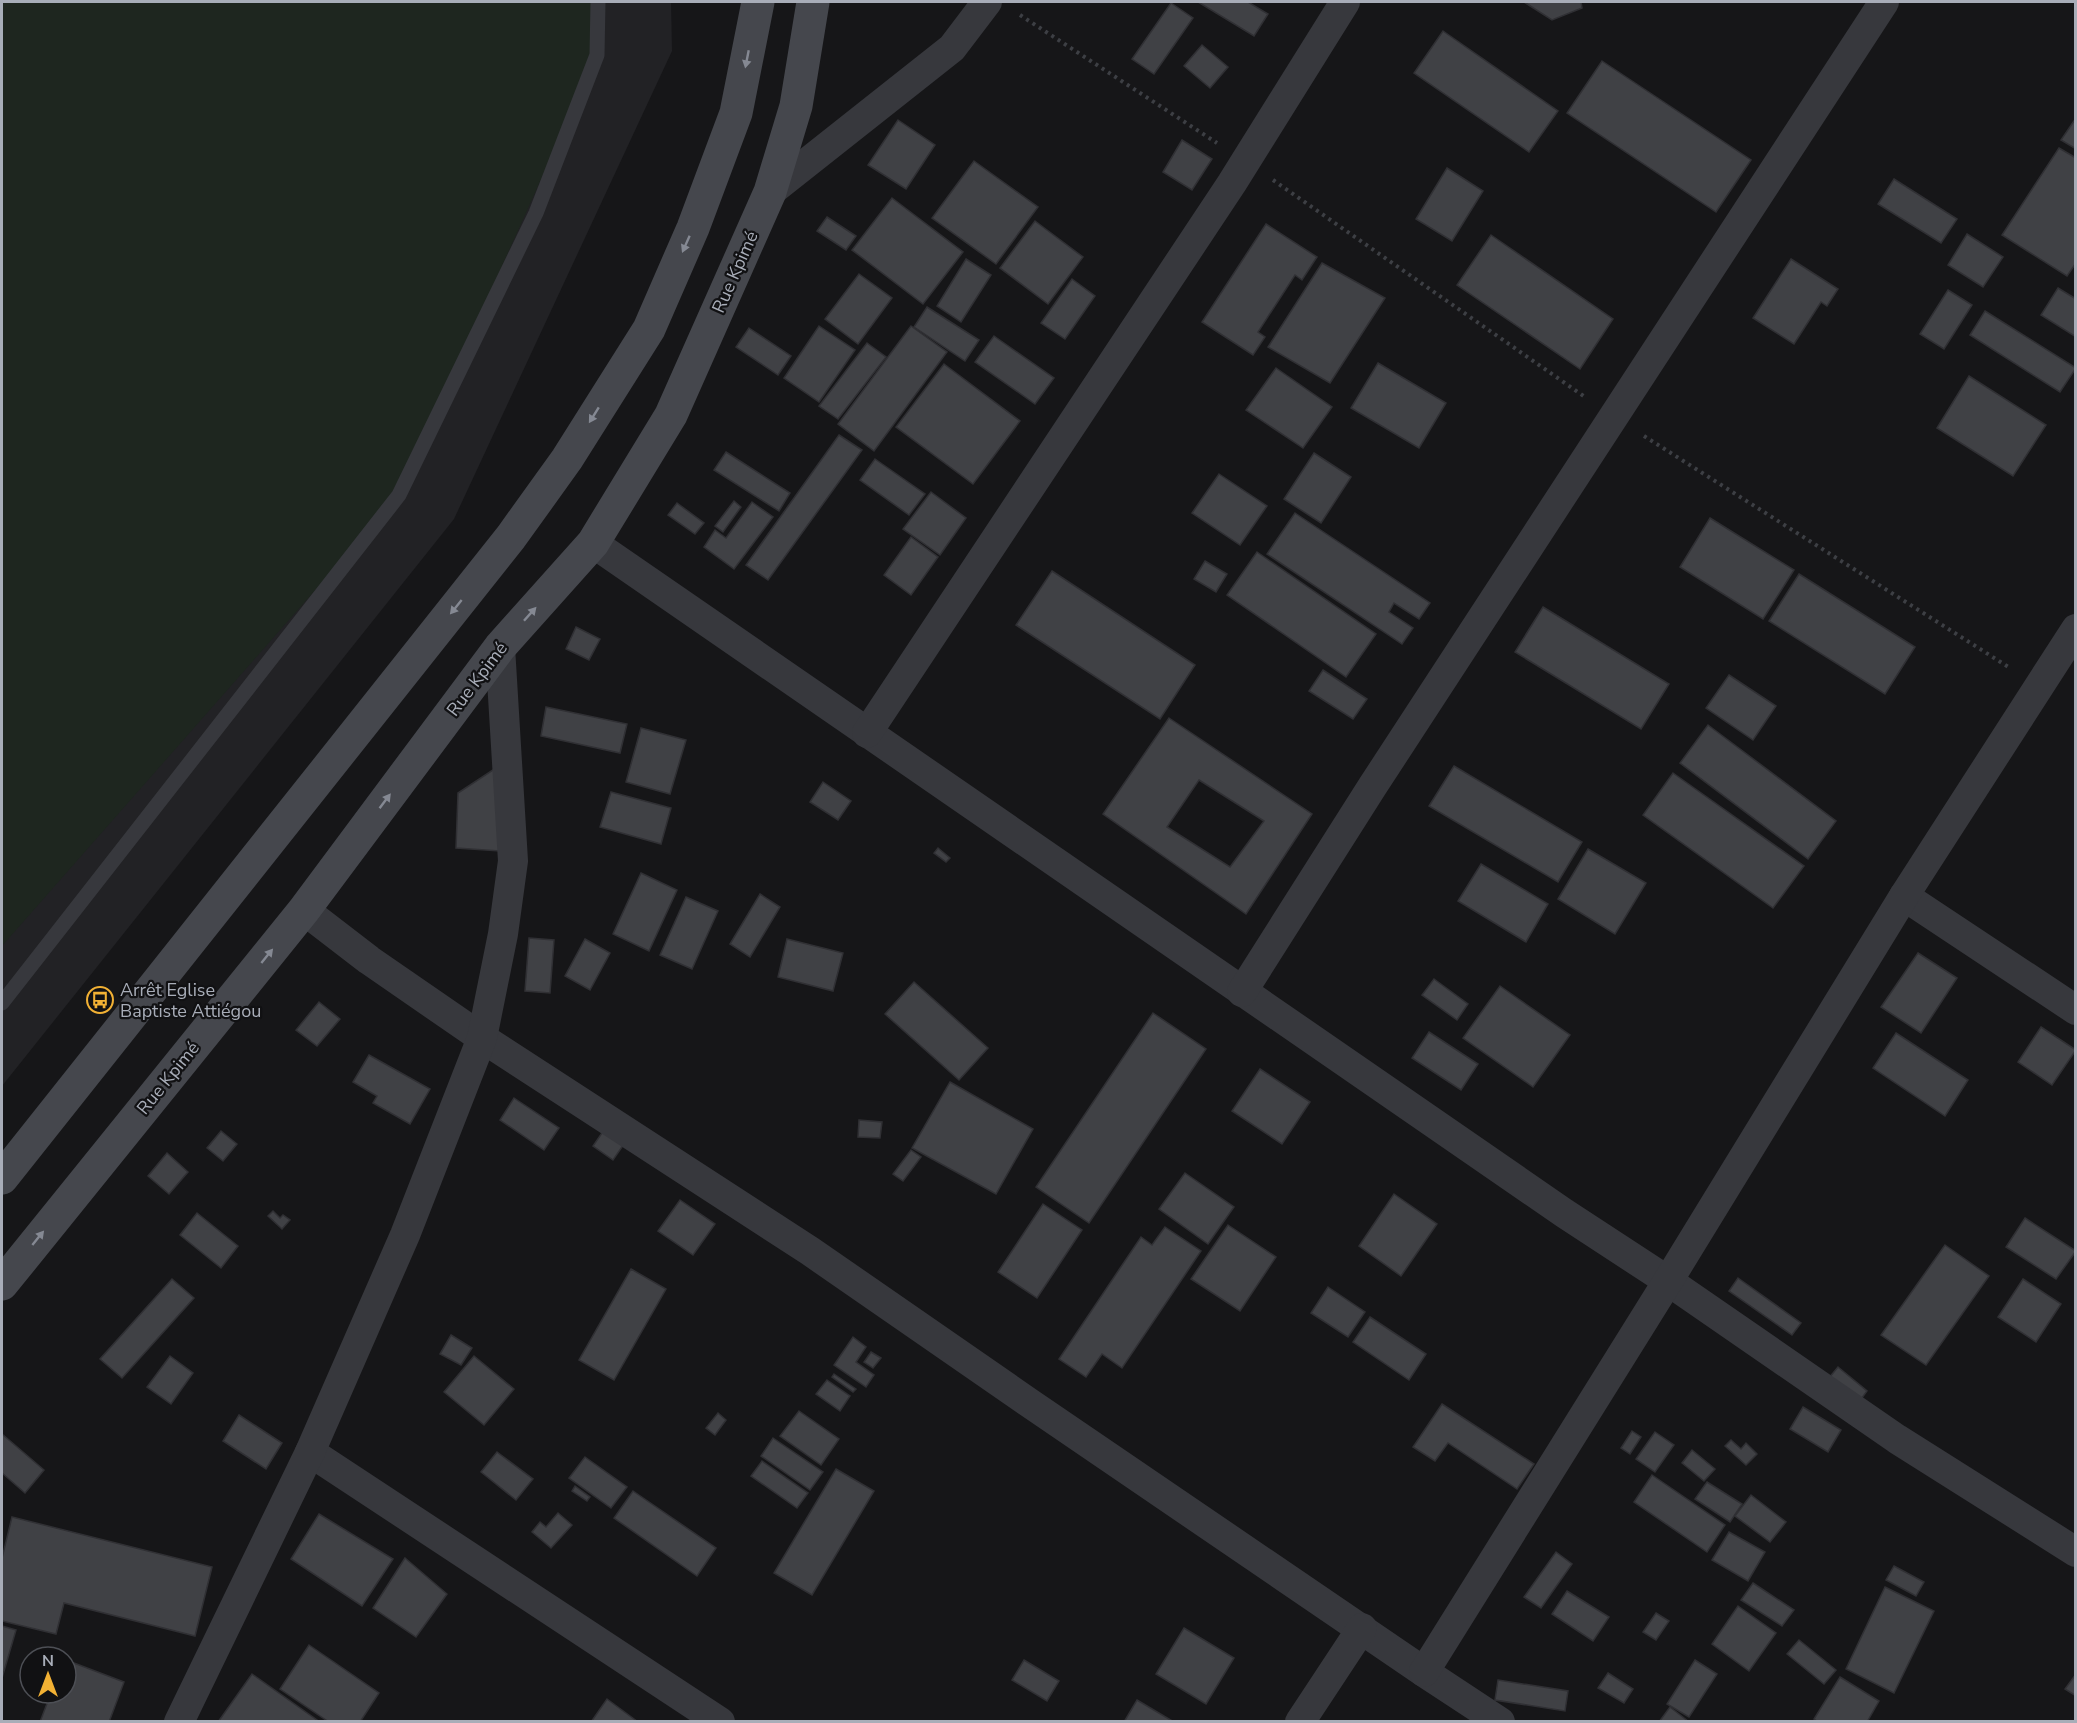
<svg xmlns="http://www.w3.org/2000/svg" width="2077" height="1723" font-family="'Nunito Sans',sans-serif">
<style>
.built{fill:#222225}
.green{fill:#1e261f}
.building{fill:#404145;stroke:#303034;stroke-width:1.5;fill-rule:evenodd}
.lines{fill:none;stroke-linecap:round;stroke-linejoin:round}
.path{stroke:#3d3f44;stroke-width:4;stroke-dasharray:3 4.5;stroke-linecap:butt}
.service{stroke:#37383d;stroke-width:15}
.minor{stroke:#37383d;stroke-width:30}
.secondary{stroke:#45474d;stroke-width:33}
.oneway{fill:#858993}
.labels{text-anchor:middle;dominant-baseline:central;stroke-width:4.5;stroke-linejoin:round;paint-order:stroke}
.street-label{font-size:18px;fill:#a8adb8;stroke:#111113}
.poi-label{font-size:18px;fill:#a8adb8;stroke:#111113;text-anchor:start}
</style>
<rect width="100%" height="100%" fill="#161618"/>
<polygon class="built" points="2,2 671,2 672,51 454,519 2,1086"/>
<polygon class="green" points="2,2 597,2 597,55 399,495 2,946"/>
<g class="building">
<polygon points="1198,2 1248,2 1268,14 1254,36"/>
<polygon points="1524,2 1581,2 1582,8 1552,20"/>
<polygon points="1171,3 1193,18 1154,74 1132,59"/>
<polygon points="1443,31 1558,111 1529,152 1414,73"/>
<polygon points="1202,45 1228,67 1210,88 1184,66"/>
<polygon points="1602,61 1751,160 1716,212 1567,113"/>
<polygon points="2076,118 2076,149 2061,140"/>
<polygon points="898,120 935,145 906,189 868,165"/>
<polygon points="1182,140 1212,159 1192,190 1163,172"/>
<polygon points="2059,148 2076,158 2076,263 2067,276 2002,235"/>
<polygon points="974,161 1038,207 996,264 932,218"/>
<polygon points="1447,168 1483,191 1452,241 1416,219"/>
<polygon points="1894,179 1957,219 1941,243 1878,204"/>
<polygon points="892,198 963,252 923,304 852,250"/>
<polygon points="827,217 856,236 846,250 817,231"/>
<polygon points="1035,221 1083,257 1048,304 1000,268"/>
<polygon points="1266,224 1317,257 1302,280 1295,275 1258,332 1265,337 1253,355 1202,322"/>
<polygon points="1967,234 2003,257 1983,287 1948,265"/>
<polygon points="1491,235 1613,319 1580,369 1457,285"/>
<polygon points="966,259 991,275 961,322 937,306"/>
<polygon points="1791,259 1838,289 1827,306 1821,302 1794,344 1753,318"/>
<polygon points="1322,263 1385,298 1330,383 1268,347"/>
<polygon points="859,274 892,298 858,344 825,319"/>
<polygon points="1072,279 1095,296 1065,339 1041,323"/>
<polygon points="2058,288 2076,299 2076,337 2041,315"/>
<polygon points="1948,290 1972,305 1944,349 1920,334"/>
<polygon points="927,307 979,340 965,361 914,327"/>
<polygon points="1985,311 2076,368 2060,392 1970,335"/>
<polygon points="819,326 855,350 819,402 784,378"/>
<polygon points="911,326 947,352 874,451 838,424"/>
<polygon points="749,328 791,356 778,375 736,347"/>
<polygon points="994,336 1054,378 1035,404 975,362"/>
<polygon points="867,343 886,357 838,419 819,406"/>
<polygon points="1378,363 1446,403 1419,448 1351,408"/>
<polygon points="944,364 1020,421 973,484 896,427"/>
<polygon points="1276,368 1332,407 1303,448 1246,410"/>
<polygon points="1969,376 2046,425 2013,476 1937,428"/>
<polygon points="839,435 862,450 768,580 746,565"/>
<polygon points="726,452 790,493 779,511 714,470"/>
<polygon points="1314,453 1351,477 1321,523 1284,499"/>
<polygon points="875,459 925,494 909,515 860,480"/>
<polygon points="1219,474 1267,506 1240,545 1192,513"/>
<polygon points="931,492 966,518 940,555 903,529"/>
<polygon points="734,501 741,507 723,532 715,526"/>
<polygon points="752,502 773,517 734,569 704,547 715,530 726,538"/>
<polygon points="677,503 704,523 695,534 668,515"/>
<polygon points="1295,513 1430,603 1419,619 1394,603 1389,612 1413,628 1402,644 1267,554"/>
<polygon points="1710,518 1794,570 1763,619 1680,567"/>
<polygon points="911,537 938,557 911,595 884,575"/>
<polygon points="1257,552 1376,634 1346,677 1227,595"/>
<polygon points="1205,561 1227,574 1216,592 1194,579"/>
<polygon points="1052,571 1195,665 1160,719 1016,625"/>
<polygon points="1799,574 1915,647 1885,694 1769,621"/>
<polygon points="1543,607 1669,684 1641,729 1515,652"/>
<polygon points="576,627 600,639 589,660 566,649"/>
<polygon points="1323,670 1367,699 1353,719 1309,691"/>
<polygon points="1729,675 1776,706 1753,740 1706,708"/>
<polygon points="546,707 627,724 620,753 541,736"/>
<path d="M 1169,718 L 1312,814 L 1246,914 L 1103,814 ZM 1199,780 L 1264,821 L 1230,867 L 1167,827 Z"/>
<polygon points="1708,725 1836,821 1808,859 1680,763"/>
<polygon points="641,728 686,740 670,794 626,782"/>
<polygon points="505,762 500,851 456,848 458,793"/>
<polygon points="1454,766 1582,842 1558,882 1429,806"/>
<polygon points="1673,773 1804,866 1773,908 1643,815"/>
<polygon points="823,782 851,801 838,820 810,802"/>
<polygon points="611,792 671,808 661,844 600,827"/>
<polygon points="938,848 950,858 946,862 934,853"/>
<polygon points="1588,849 1646,883 1615,934 1558,899"/>
<polygon points="1481,864 1548,904 1526,942 1458,901"/>
<polygon points="641,873 677,890 649,951 613,934"/>
<polygon points="760,894 780,907 750,957 730,944"/>
<polygon points="686,897 718,911 692,969 660,955"/>
<polygon points="529,938 554,940 550,993 525,991"/>
<polygon points="585,939 610,953 590,990 565,976"/>
<polygon points="787,939 843,953 833,991 778,977"/>
<polygon points="1918,953 1957,978 1921,1033 1881,1007"/>
<polygon points="1434,979 1468,1004 1457,1020 1422,995"/>
<polygon points="914,982 988,1048 959,1080 885,1014"/>
<polygon points="1500,986 1570,1035 1533,1087 1463,1038"/>
<polygon points="319,1002 340,1019 317,1046 296,1030"/>
<polygon points="1153,1013 1206,1049 1089,1223 1036,1187"/>
<polygon points="2041,1027 2076,1050 2052,1085 2018,1062"/>
<polygon points="1429,1032 1478,1064 1461,1090 1412,1058"/>
<polygon points="1896,1033 1968,1080 1945,1116 1873,1068"/>
<polygon points="369,1055 430,1089 410,1124 373,1103 377,1096 353,1082"/>
<polygon points="1260,1069 1310,1102 1282,1144 1232,1111"/>
<polygon points="950,1082 1033,1129 996,1194 912,1148"/>
<polygon points="514,1098 559,1128 544,1150 500,1120"/>
<polygon points="859,1120 882,1122 880,1138 858,1137"/>
<polygon points="604,1130 624,1144 613,1160 593,1146"/>
<polygon points="221,1131 237,1144 223,1161 207,1148"/>
<polygon points="911,1150 921,1157 903,1181 893,1174"/>
<polygon points="167,1153 188,1172 169,1194 148,1176"/>
<polygon points="1185,1173 1234,1207 1208,1244 1159,1209"/>
<polygon points="1394,1194 1437,1224 1401,1276 1359,1246"/>
<polygon points="680,1200 715,1224 693,1255 658,1231"/>
<polygon points="1043,1204 1082,1230 1037,1298 998,1272"/>
<polygon points="273,1211 280,1218 283,1215 290,1220 282,1229 268,1216"/>
<polygon points="197,1213 238,1246 221,1268 180,1235"/>
<polygon points="2025,1218 2076,1251 2056,1279 2006,1247"/>
<polygon points="1228,1225 1276,1257 1240,1311 1191,1279"/>
<polygon points="1165,1227 1201,1251 1122,1368 1102,1354 1086,1377 1059,1359 1141,1237 1152,1245"/>
<polygon points="1945,1245 1989,1276 1926,1365 1881,1335"/>
<polygon points="631,1269 666,1289 614,1380 579,1360"/>
<polygon points="1738,1278 1801,1323 1792,1335 1729,1291"/>
<polygon points="172,1279 194,1298 122,1378 100,1359"/>
<polygon points="2023,1279 2061,1304 2036,1342 1998,1317"/>
<polygon points="1328,1287 1365,1312 1348,1337 1311,1313"/>
<polygon points="1370,1317 1426,1354 1409,1380 1353,1342"/>
<polygon points="451,1335 472,1348 461,1365 440,1354"/>
<polygon points="853,1337 866,1347 856,1362 874,1375 866,1387 834,1365"/>
<polygon points="871,1352 881,1358 873,1368 864,1362"/>
<polygon points="170,1356 193,1373 171,1404 147,1387"/>
<polygon points="474,1356 514,1389 484,1425 444,1392"/>
<polygon points="1838,1367 1867,1391 1859,1402 1829,1378"/>
<polygon points="834,1374 856,1389 853,1392 832,1377"/>
<polygon points="827,1380 850,1396 840,1411 816,1394"/>
<polygon points="1442,1404 1534,1464 1517,1489 1448,1443 1435,1461 1413,1447"/>
<polygon points="1803,1407 1841,1430 1828,1452 1790,1429"/>
<polygon points="799,1411 839,1439 821,1465 780,1436"/>
<polygon points="718,1413 726,1420 715,1435 706,1428"/>
<polygon points="239,1415 282,1443 266,1469 223,1441"/>
<polygon points="1632,1431 1641,1437 1630,1454 1621,1448"/>
<polygon points="1655,1432 1674,1445 1655,1472 1636,1459"/>
<polygon points="2,1434 44,1470 25,1493 2,1473"/>
<polygon points="773,1438 823,1472 810,1490 761,1456"/>
<polygon points="1731,1440 1741,1449 1746,1443 1757,1454 1746,1465 1725,1446"/>
<polygon points="1692,1450 1715,1469 1704,1481 1682,1463"/>
<polygon points="497,1452 533,1479 516,1500 481,1472"/>
<polygon points="585,1457 627,1487 611,1508 569,1478"/>
<polygon points="762,1461 808,1493 797,1508 751,1476"/>
<polygon points="836,1469 874,1491 812,1595 774,1573"/>
<polygon points="1652,1475 1725,1525 1707,1552 1634,1502"/>
<polygon points="1707,1482 1742,1504 1730,1522 1695,1499"/>
<polygon points="575,1486 590,1497 587,1501 572,1491"/>
<polygon points="633,1491 716,1548 697,1576 614,1518"/>
<polygon points="1751,1495 1786,1522 1770,1542 1735,1516"/>
<polygon points="558,1513 572,1525 551,1548 532,1532 540,1522 546,1527"/>
<polygon points="319,1514 393,1559 362,1606 291,1559"/>
<polygon points="12,1517 212,1567 195,1636 64,1603 56,1634 2,1621 2,1558"/>
<polygon points="1729,1532 1765,1552 1748,1581 1712,1560"/>
<polygon points="1556,1552 1572,1564 1541,1608 1524,1597"/>
<polygon points="405,1558 447,1594 416,1637 373,1608"/>
<polygon points="1894,1566 1924,1582 1916,1596 1886,1580"/>
<polygon points="1753,1583 1794,1610 1782,1626 1741,1600"/>
<polygon points="1885,1587 1934,1611 1894,1693 1846,1669"/>
<polygon points="1567,1591 1609,1617 1593,1641 1552,1614"/>
<polygon points="1738,1606 1776,1633 1749,1671 1712,1644"/>
<polygon points="1656,1613 1669,1621 1656,1640 1643,1632"/>
<polygon points="2,1626 16,1630 2,1678"/>
<polygon points="1184,1628 1234,1658 1206,1704 1156,1674"/>
<polygon points="1799,1640 1836,1670 1824,1684 1787,1654"/>
<polygon points="309,1645 379,1693 360,1722 329,1722 280,1689"/>
<polygon points="66,1660 124,1682 109,1722 40,1722 51,1693 66,1693"/>
<polygon points="1024,1660 1059,1681 1047,1701 1012,1680"/>
<polygon points="1695,1660 1717,1674 1689,1717 1667,1704"/>
<polygon points="1608,1673 1633,1689 1624,1703 1598,1688"/>
<polygon points="252,1674 317,1720 316,1722 218,1722"/>
<polygon points="2076,1674 2076,1696 2065,1689"/>
<polygon points="1840,1677 1879,1701 1867,1722 1818,1722 1814,1719"/>
<polygon points="1498,1680 1568,1691 1565,1711 1495,1700"/>
<polygon points="607,1699 638,1722 591,1722"/>
<polygon points="1137,1700 1174,1722 1124,1722"/>
<polygon points="1670,1707 1689,1722 1659,1722"/>
</g>
<g class="lines">
<g class="path">
<polyline points="1020,15 1217,143"/>
<polyline points="1273,180 1585,397"/>
<polyline points="1644,436 2010,668"/>
</g>
<polyline class="service" points="2,1003 399,495 536,213 597,55 598,2"/>
<g class="minor">
<polyline points="770,192 952,48 987,2"/>
<polyline points="593,543 1564,1213 1668,1281 1897,1439 2076,1552"/>
<polyline points="867,733 1232,183 1345,2"/>
<polyline points="1904,896 2076,1010"/>
<polyline points="304,910 369,960 482,1038 810,1251 1028,1402 1424,1672 1500,1722"/>
<polyline points="1242,992 1372,787 1884,2"/>
<polyline points="310,1452 720,1722"/>
<polyline points="1424,1672 1668,1281 1904,896 2076,629"/>
<polyline points="179,1722 310,1452 405,1235 482,1038 503,934 513,861 500,647"/>
<polyline points="1300,1722 1362,1628"/>
</g>
<g class="secondary">
<polyline points="2,1178 511,537 567,459 649,329 693,228 736,113 758,2"/>
<polyline points="2,1284 304,910 500,647 593,543 671,415 770,192 796,106 813,2"/>
</g>
</g>
<defs><path id="oneway-solid" d="M-6-.8H1V-3.2L6.5 0L1 3.2V.8H-6Z" transform="scale(1.5)"/></defs>
<g class="oneway">
<use href="#oneway-solid" transform="translate(747 59) rotate(101)"/>
<use href="#oneway-solid" transform="translate(686 244) rotate(114)"/>
<use href="#oneway-solid" transform="translate(594 415) rotate(122)"/>
<use href="#oneway-solid" transform="translate(456 607) rotate(129)"/>
<use href="#oneway-solid" transform="translate(530 614) rotate(-48)"/>
<use href="#oneway-solid" transform="translate(385 801) rotate(-53)"/>
<use href="#oneway-solid" transform="translate(267 956) rotate(-51)"/>
<use href="#oneway-solid" transform="translate(38 1238) rotate(-51)"/>
</g>
<defs>
<symbol id="bus-ring" viewBox="-11 -11 22 22"><circle r="9.5" fill="#111113" stroke="#f2b134" stroke-width="1.5"/><path d="M-5-6H5V4H4V6H2V4H-2V6H-4V4H-5ZM-3.5-4V0h7V-4ZM-3.5 1.2v1.5H-2V1.2ZM2 1.2v1.5H3.5V1.2Z" fill="#f2b134"/></symbol>
</defs>
<g fill-rule="evenodd">
<use href="#bus-ring" x="85" y="985" width="30" height="30"/>
</g>
<g class="labels">
<g class="street-label">
<text transform="translate(735 272) rotate(-66)">Rue Kpimé</text>
<text transform="translate(477 679) rotate(-53)">Rue Kpimé</text>
<text transform="translate(168 1078) rotate(-51)">Rue Kpimé</text>
</g>
<g class="poi-label">
<text x="120" y="990">Arrêt Eglise<tspan x="120" dy="21">Baptiste Attiégou</tspan></text>
</g>
</g>
<rect width="2077" height="1723" fill="none" stroke="#a8adb8" stroke-width="6"/>
<g transform="translate(48 1675)"><circle r="28" fill="#111113" stroke="#4d4f55" stroke-width="1.5"/>
<path d="M0-4.5L10 22L0 15L-10 22Z" fill="#f2b134"/>
<text y="-9" font-size="16" font-weight="bold" text-anchor="middle" fill="#a8adb8">N</text>
</g>
</svg>
